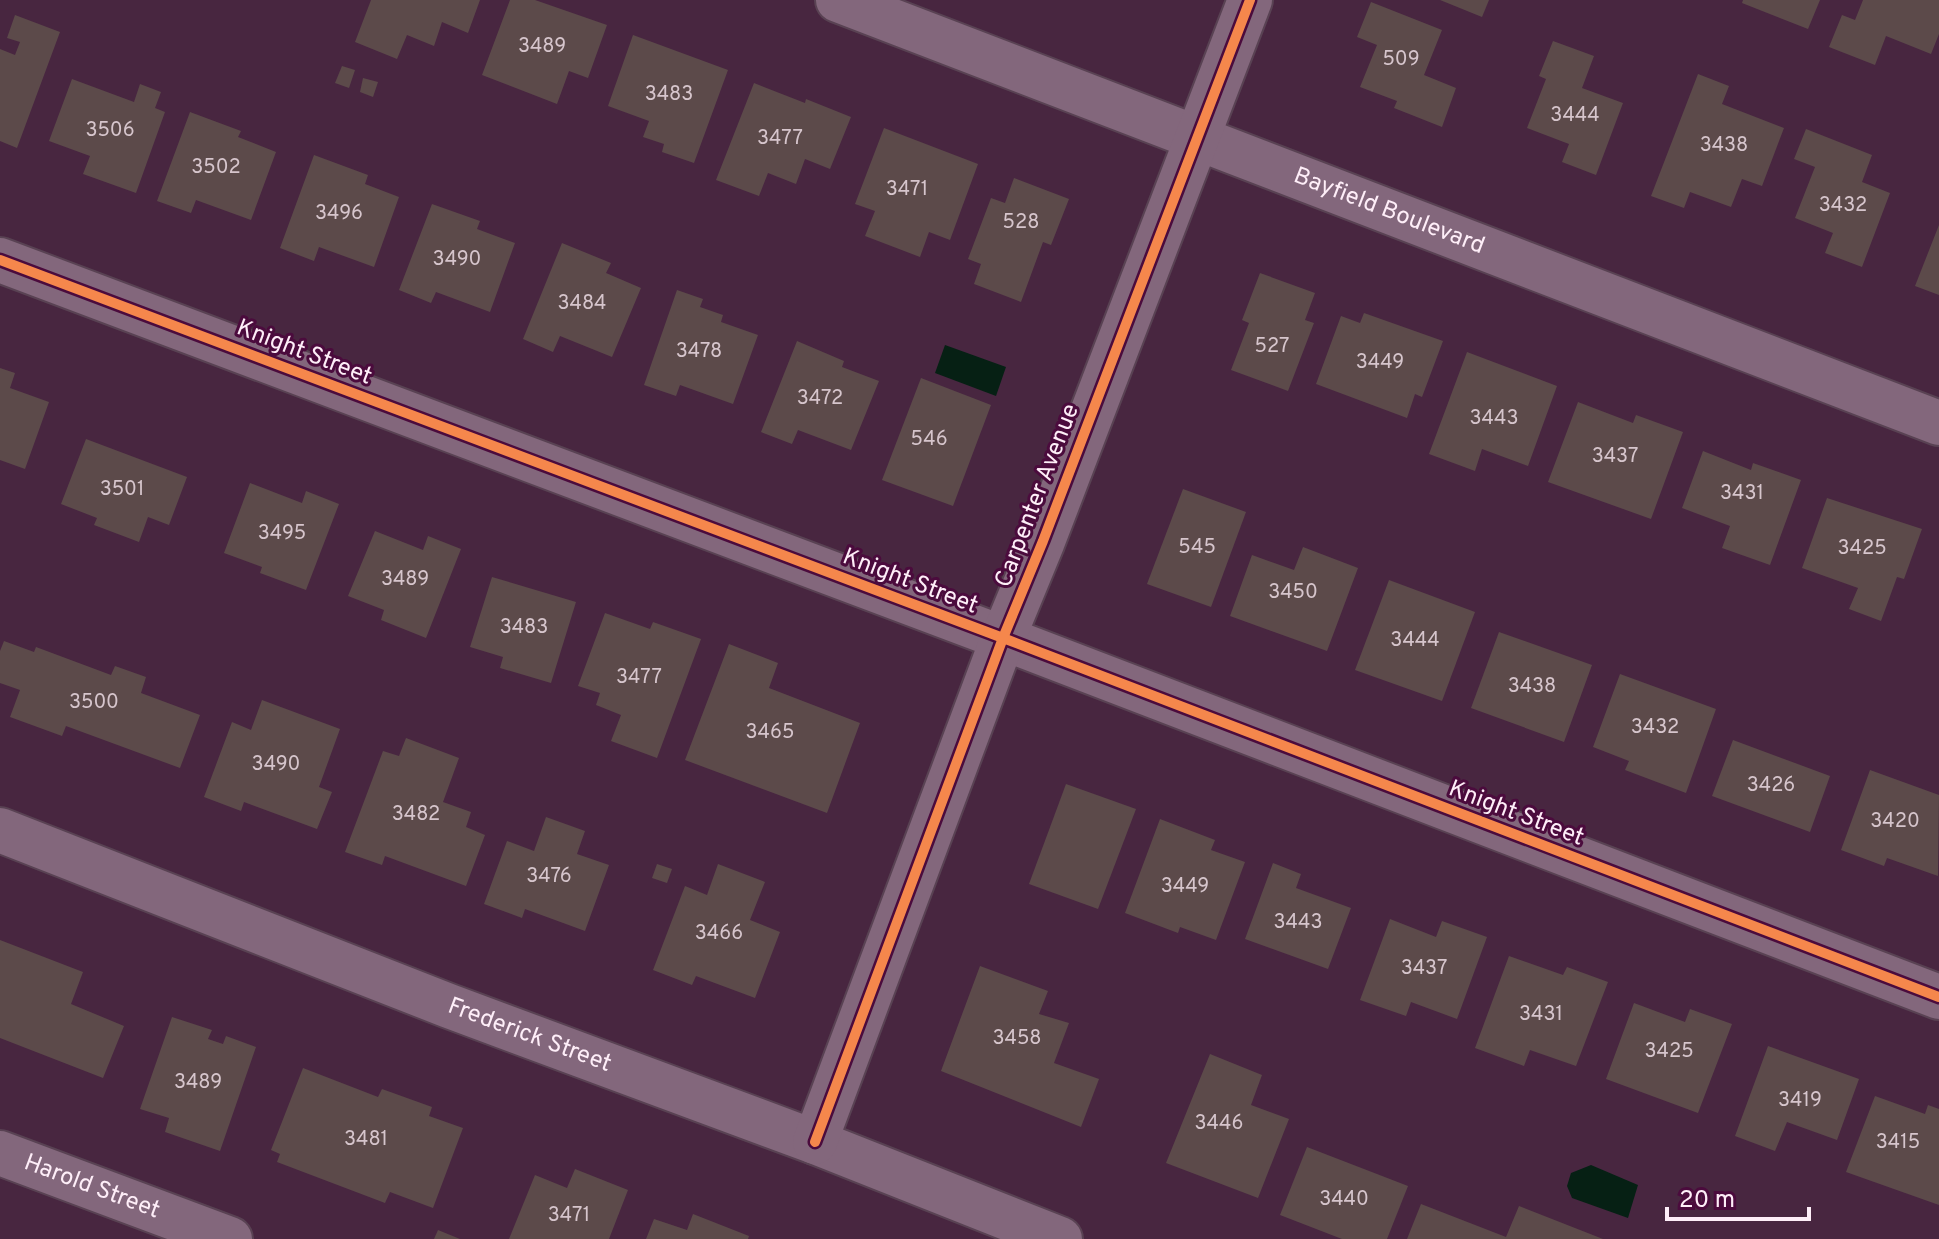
<svg xmlns="http://www.w3.org/2000/svg" width="1939" height="1239" font-family="Overpass,sans-serif">
<style>
.water{fill:#062014}
.building{fill:#5c4a4a}
.lines{fill:none;stroke-linecap:round;stroke-linejoin:round}
.minor-casing{stroke:#594253;stroke-width:48}
.minor{stroke:#83677c;stroke-width:44}
.cycleway-casing{stroke:#4b0b3d;stroke-width:15}
.cycleway{stroke:#f5874c;stroke-width:10}
.labels{text-anchor:middle;dominant-baseline:central;stroke-width:6;stroke-linejoin:round;paint-order:stroke}
.number-label{font-size:20px;fill:#d6c5cc}
.street-label{font-size:24px;fill:#feeef8;stroke:#4b0b3d}
</style>
<rect width="100%" height="100%" fill="#482640"/>
<g class="water">
<polygon points="945,345 1006,367 996,396 935,373"/>
<polygon points="1591,1165 1638,1185 1628,1218 1572,1198 1567,1186 1571,1173"/>
</g>
<g class="building">
<polygon points="371,0 480,0 468,33 442,22 434,46 407,35 397,59 355,42"/>
<polygon points="510,0 535,0 607,25 588,78 569,71 557,104 482,75"/>
<polygon points="1440,0 1489,0 1482,17"/>
<polygon points="1743,0 1820,0 1808,29 1742,3"/>
<polygon points="1863,0 1939,0 1939,34 1931,54 1886,36 1875,65 1829,47 1842,15 1855,20"/>
<polygon points="1371,2 1442,30 1424,75 1456,88 1442,127 1394,108 1397,101 1360,87 1377,45 1357,37"/>
<polygon points="15,15 60,32 17,148 0,141 0,49 15,55 20,42 7,38"/>
<polygon points="633,35 728,70 694,163 662,152 664,144 643,137 649,121 608,106"/>
<polygon points="1553,41 1594,56 1582,88 1623,103 1596,175 1562,162 1569,144 1527,128 1546,79 1539,76"/>
<polygon points="342,66 355,70 349,88 335,83"/>
<polygon points="1698,74 1729,86 1722,104 1784,128 1762,186 1742,179 1731,207 1690,192 1684,208 1651,196"/>
<polygon points="363,78 378,82 373,97 360,92"/>
<polygon points="72,79 134,102 140,84 161,92 155,108 165,112 136,193 83,174 90,156 49,141"/>
<polygon points="754,83 805,103 806,99 851,117 830,169 805,159 796,184 768,173 759,196 716,180"/>
<polygon points="190,112 241,131 238,137 276,152 251,220 196,200 191,213 157,201"/>
<polygon points="884,128 978,164 950,240 929,232 920,257 865,236 875,211 855,204"/>
<polygon points="1806,129 1872,155 1862,182 1890,193 1862,267 1825,253 1833,233 1795,218 1815,167 1794,159"/>
<polygon points="314,155 368,175 365,184 399,197 374,267 319,247 314,261 280,248"/>
<polygon points="1014,178 1069,199 1051,245 1043,242 1021,302 974,284 981,264 968,259 991,198 1005,203"/>
<polygon points="432,204 480,221 477,229 515,243 490,312 436,292 431,303 399,290"/>
<polygon points="1939,225 1939,295 1915,286"/>
<polygon points="562,243 611,263 606,273 641,288 612,357 560,336 553,352 523,339"/>
<polygon points="1260,273 1315,293 1305,320 1314,323 1288,391 1231,370 1249,323 1242,320"/>
<polygon points="677,290 703,299 700,307 723,315 721,322 758,335 733,404 680,385 676,396 644,385"/>
<polygon points="1364,313 1443,341 1422,397 1415,394 1407,418 1316,384 1341,316 1360,323"/>
<polygon points="797,341 844,361 842,367 879,381 851,450 798,430 792,444 761,432"/>
<polygon points="1467,352 1557,386 1528,466 1482,449 1475,471 1429,454"/>
<polygon points="0,368 15,373 10,388 49,402 25,469 0,460"/>
<polygon points="921,378 991,405 953,506 882,480"/>
<polygon points="1578,402 1633,423 1636,415 1683,432 1651,519 1548,482"/>
<polygon points="86,439 187,477 169,525 148,517 139,542 94,525 97,518 61,504"/>
<polygon points="1703,451 1751,470 1753,463 1801,480 1770,565 1722,548 1730,526 1682,508"/>
<polygon points="250,483 302,503 306,491 339,504 306,590 260,573 262,567 224,553"/>
<polygon points="1183,489 1246,512 1211,607 1147,584"/>
<polygon points="1827,498 1922,529 1904,579 1897,577 1881,621 1849,609 1858,588 1802,568"/>
<polygon points="375,531 423,550 428,536 461,549 426,638 381,620 384,610 348,596"/>
<polygon points="1303,547 1358,568 1327,651 1230,616 1252,555 1294,570"/>
<polygon points="492,577 576,602 551,683 500,668 503,657 470,647"/>
<polygon points="1389,580 1475,612 1442,701 1355,670"/>
<polygon points="605,613 650,629 653,622 701,639 657,758 611,741 621,715 596,705 600,693 578,686"/>
<polygon points="1499,632 1592,665 1564,742 1471,708"/>
<polygon points="4,641 34,652 36,647 111,675 115,666 146,677 141,693 200,715 180,768 66,726 62,736 10,717 20,690 0,683 0,651"/>
<polygon points="729,644 778,663 769,688 860,723 827,813 685,760"/>
<polygon points="1620,674 1716,709 1686,793 1625,770 1629,761 1593,747"/>
<polygon points="262,700 340,729 319,787 332,792 317,829 244,802 241,811 204,797 232,722 251,730"/>
<polygon points="406,738 459,758 443,802 471,812 466,827 485,835 466,886 385,856 382,865 345,852 383,751 399,756"/>
<polygon points="1733,740 1830,776 1810,832 1712,796"/>
<polygon points="1870,770 1939,795 1938,876 1887,858 1884,866 1841,850"/>
<polygon points="1066,784 1136,809 1098,909 1029,884"/>
<polygon points="546,817 585,831 577,854 609,865 585,931 525,909 522,918 484,904 507,841 534,851"/>
<polygon points="1160,819 1215,840 1211,850 1245,862 1216,940 1180,927 1178,933 1125,913"/>
<polygon points="1273,863 1301,874 1296,888 1351,908 1328,969 1245,939"/>
<polygon points="657,864 672,869 667,883 652,878"/>
<polygon points="718,864 765,882 750,920 780,932 755,998 696,976 692,985 653,970 685,886 707,895"/>
<polygon points="1390,919 1436,937 1442,921 1487,937 1457,1019 1411,1002 1406,1016 1360,1000"/>
<polygon points="0,940 83,972 71,1004 124,1026 103,1078 0,1038"/>
<polygon points="1509,956 1563,975 1567,967 1608,982 1576,1066 1530,1050 1524,1066 1475,1048"/>
<polygon points="980,966 1048,991 1039,1014 1069,1023 1054,1063 1099,1079 1081,1127 941,1071"/>
<polygon points="1634,1003 1685,1022 1690,1009 1732,1024 1698,1113 1606,1079"/>
<polygon points="172,1017 212,1030 208,1039 223,1044 226,1036 256,1047 220,1151 165,1132 169,1118 140,1109"/>
<polygon points="1768,1046 1859,1079 1837,1140 1787,1122 1775,1151 1735,1136"/>
<polygon points="1210,1054 1262,1075 1251,1105 1289,1119 1258,1198 1166,1163"/>
<polygon points="303,1068 378,1097 382,1089 432,1107 429,1116 463,1128 433,1208 390,1192 385,1203 277,1162 280,1154 271,1150"/>
<polygon points="1875,1096 1925,1114 1928,1105 1939,1109 1939,1205 1846,1172"/>
<polygon points="1307,1147 1408,1186 1387,1239 1342,1239 1280,1215"/>
<polygon points="575,1169 628,1190 609,1239 509,1239 535,1175 567,1188"/>
<polygon points="1421,1204 1506,1237 1519,1206 1603,1239 1407,1239"/>
<polygon points="693,1214 749,1236 748,1239 646,1239 654,1219 687,1230"/>
<polygon points="438,1230 460,1239 434,1239"/>
</g>
<g class="lines">
<defs>
<g id="minor">
<path id="s1" d="M 838,0 L 1939,423"/>
<polyline points="0,260 1003,638 1939,997"/>
<path id="s2" d="M 0,830 L 449,1006 L 815,1142 L 1060,1239"/>
<polyline points="815,1142 1003,638 1043,541 1250,0"/>
<path id="s3" d="M 0,1153 L 230,1239"/>
</g>
</defs>
<use href="#minor" class="minor-casing"/>
<use href="#minor" class="minor"/>
<defs>
<g id="cycleway">
<polyline points="0,260 1003,638 1939,997"/>
<polyline points="815,1142 1003,638 1043,541 1250,0"/>
</g>
</defs>
<use href="#cycleway" class="cycleway-casing"/>
<use href="#cycleway" class="cycleway"/>
</g>
<g class="labels">
<g class="number-label">
<text x="542" y="47">3489</text>
<text x="1401" y="60">509</text>
<text x="669" y="95">3483</text>
<text x="1575" y="116">3444</text>
<text x="110" y="131">3506</text>
<text x="780" y="139">3477</text>
<text x="1724" y="146">3438</text>
<text x="216" y="168">3502</text>
<text x="907" y="190">3471</text>
<text x="1843" y="206">3432</text>
<text x="339" y="214">3496</text>
<text x="1021" y="223">528</text>
<text x="457" y="260">3490</text>
<text x="582" y="304">3484</text>
<text x="1272" y="347">527</text>
<text x="699" y="352">3478</text>
<text x="1380" y="363">3449</text>
<text x="820" y="399">3472</text>
<text x="1494" y="419">3443</text>
<text x="929" y="440">546</text>
<text x="1615" y="457">3437</text>
<text x="122" y="490">3501</text>
<text x="1742" y="494">3431</text>
<text x="282" y="534">3495</text>
<text x="1197" y="548">545</text>
<text x="1862" y="549">3425</text>
<text x="405" y="580">3489</text>
<text x="1293" y="593">3450</text>
<text x="524" y="628">3483</text>
<text x="1415" y="641">3444</text>
<text x="639" y="678">3477</text>
<text x="1532" y="687">3438</text>
<text x="94" y="703">3500</text>
<text x="1655" y="728">3432</text>
<text x="770" y="733">3465</text>
<text x="276" y="765">3490</text>
<text x="1771" y="786">3426</text>
<text x="416" y="815">3482</text>
<text x="1895" y="822">3420</text>
<text x="549" y="877">3476</text>
<text x="1185" y="887">3449</text>
<text x="1298" y="923">3443</text>
<text x="719" y="934">3466</text>
<text x="1424" y="969">3437</text>
<text x="1541" y="1015">3431</text>
<text x="1017" y="1039">3458</text>
<text x="1669" y="1052">3425</text>
<text x="198" y="1083">3489</text>
<text x="1800" y="1101">3419</text>
<text x="1219" y="1124">3446</text>
<text x="366" y="1140">3481</text>
<text x="1898" y="1143">3415</text>
<text x="1344" y="1200">3440</text>
<text x="569" y="1216">3471</text>
</g>
<g class="street-label">
<text stroke="none"><textPath href="#s1" startOffset="590">Bayfield Boulevard</textPath></text>
<text transform="translate(304 353) rotate(21)">Knight Street</text>
<text transform="translate(1038 496) rotate(-69)">Carpenter Avenue</text>
<text transform="translate(910 582) rotate(21)">Knight Street</text>
<text transform="translate(1516 814) rotate(21)">Knight Street</text>
<text stroke="none"><textPath href="#s2" startOffset="568">Frederick Street</textPath></text>
<text stroke="none"><textPath href="#s3" startOffset="98">Harold Street</textPath></text>
</g>
</g>
<path d="M1667 1207v12h142v-12" fill="none" stroke="#feeef8" stroke-width="4"/>
<text x="1679" y="1207" font-size="24" fill="#feeef8" stroke="#4b0b3d" stroke-width="6" paint-order="stroke">20 m</text>
</svg>
